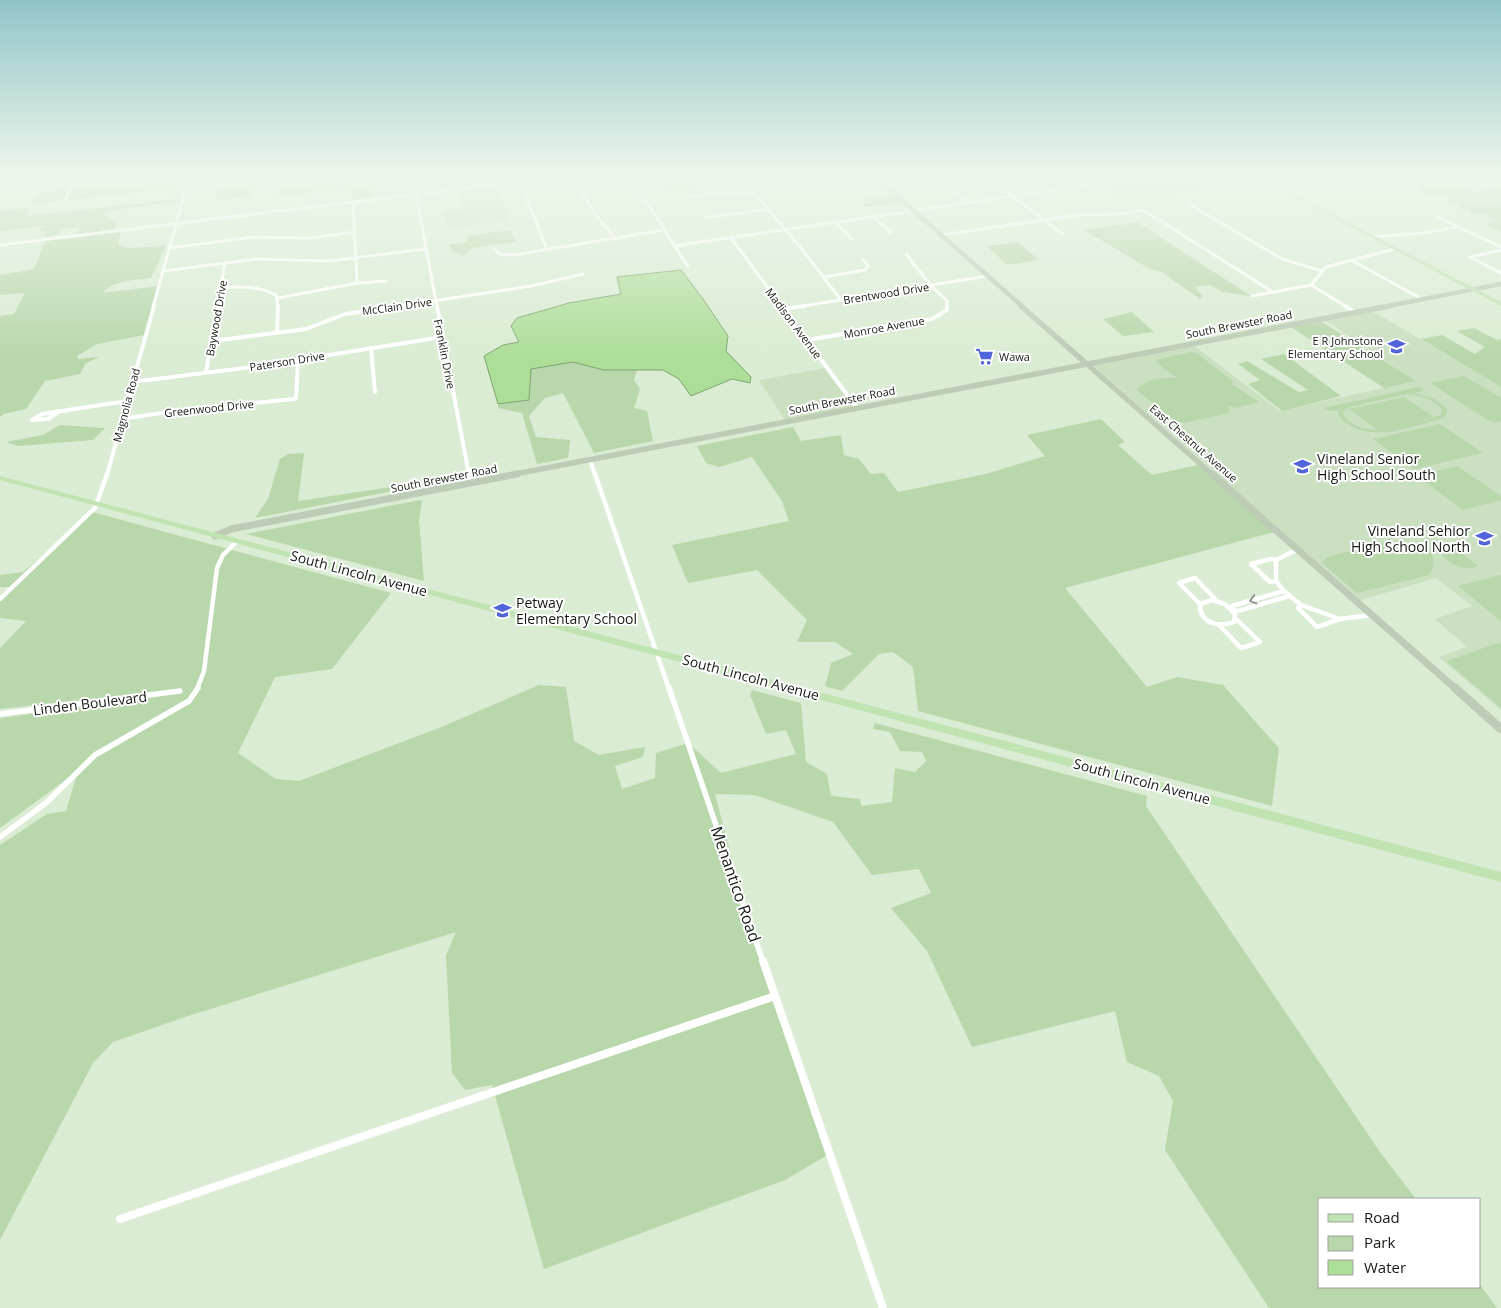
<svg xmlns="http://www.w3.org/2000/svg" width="1501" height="1308" font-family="'Open Sans',sans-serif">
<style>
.built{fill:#cae0c1}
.green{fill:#b8d7ab;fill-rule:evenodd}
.water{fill:#adde98;stroke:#7fa370}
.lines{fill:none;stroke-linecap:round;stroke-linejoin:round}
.street-far4{stroke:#fff;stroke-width:3}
.street-far3{stroke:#fff;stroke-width:4}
.street-far2{stroke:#fff;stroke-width:4.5}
.street-far1{stroke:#fff;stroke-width:5.5}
.street{stroke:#fff;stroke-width:8}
.secondary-far3{stroke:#bdccb6;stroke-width:4.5}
.secondary-far2{stroke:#bdccb6;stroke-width:5.5}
.secondary-far1{stroke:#bdccb6;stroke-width:7}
.secondary{stroke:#bdccb6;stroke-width:9}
.primary{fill:#c0e3b2;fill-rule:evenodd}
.oneway{stroke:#959894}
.labels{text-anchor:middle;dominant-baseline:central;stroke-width:4;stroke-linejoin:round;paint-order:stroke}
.far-street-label{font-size:11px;fill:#141a12;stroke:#fff}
.far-poi-label{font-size:11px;fill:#141a12;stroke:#fff;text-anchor:end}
.poi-label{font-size:14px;fill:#141a12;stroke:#fff;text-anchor:start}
.street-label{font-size:14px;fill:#141a12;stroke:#fff}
.near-street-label{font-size:16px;fill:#141a12;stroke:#fff}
</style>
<rect width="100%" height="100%" fill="#daecd3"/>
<g class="built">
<polygon points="1162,174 1216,174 1236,185 1124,201 1109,192 1113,190 1104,182"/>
<polygon points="496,186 509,221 448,228 443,211 463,209 458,190"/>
<polygon points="1371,310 1501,387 1501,710 1439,657 1467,647 1435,619 1472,606 1436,578 1361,600 1093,365 1193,345 1280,411 1415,381 1325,320"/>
<polygon points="825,368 853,407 785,420 759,380"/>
</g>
<g class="green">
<polygon points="109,174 134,174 124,178 122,182 131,183 189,176 186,187 33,204 38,193 100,185"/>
<path d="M 261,174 L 373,174 L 375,197 L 354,199 L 350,189 L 342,188 L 279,197 L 278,185 C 266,184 259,183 251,193 L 251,196 L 217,200 L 215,192 L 224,189 L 225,181 Z"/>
<polygon points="684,174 697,174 707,186 669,191 662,177"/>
<polygon points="1399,174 1456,174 1458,178 1450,179 1476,192 1501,188 1501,232 1484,224 1496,221 1483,214 1472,214 1469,209 1460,210 1459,205 1450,203 1446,196 1426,197 1419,186"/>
<polygon points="891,195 901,202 883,206 863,207 868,198"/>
<path d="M 183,198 L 183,201 L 118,209 L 104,215 L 117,221 L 114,231 L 121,230 L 118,245 L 128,248 L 166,246 L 151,278 C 137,280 112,280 103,293 L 158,286 L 145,335 L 97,344 L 77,356 L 79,359 L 99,357 L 85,364 L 80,374 L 45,381 L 26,409 L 4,414 L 0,417 L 0,316 L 14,314 L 25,293 L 0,295 L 0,275 L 34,269 L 46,239 L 77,235 L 80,227 L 62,229 L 58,235 L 44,237 L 47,231 L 40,231 L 42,226 L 0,231 L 0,211 L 29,208 L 27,216 Z"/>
<polygon points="1137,222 1251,296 1223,292 1210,285 1194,287 1203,296 1200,299 1162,272 1150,269 1084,230"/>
<polygon points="510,230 516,242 472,248 465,255 453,252 449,245 466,242 468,236"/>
<polygon points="1018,242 1039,260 1007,265 987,246"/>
<polygon points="1132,312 1154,332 1123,336 1103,319"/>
<polygon points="1322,322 1416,381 1384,388 1291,327"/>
<polygon points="1474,328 1497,340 1501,339 1501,387 1421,339 1442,335 1475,354 1485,347 1457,331"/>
<path d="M 1191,352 L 1198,354 L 1234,382 L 1232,384 L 1259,402 L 1235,408 L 1229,406 L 1229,413 L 1184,423 L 1172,419 L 1137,390 C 1147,377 1162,378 1177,378 L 1163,368 L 1156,360 Z"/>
<polygon points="1284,354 1341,396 1282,411 1248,384 1260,380 1238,364 1247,361 1299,392 1308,390 1261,359"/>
<polygon points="573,362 604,370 637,370 634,380 640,389 634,408 647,411 653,441 594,453 563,393 545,398 529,416 536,437 570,440 568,458 537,464 522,413 498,408 498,404 529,400 531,369"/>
<polygon points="1464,376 1501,398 1501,421 1494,423 1488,420 1430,383"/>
<path d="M 1419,387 L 1424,390 L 1415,393 L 1434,399 L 1444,406 L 1447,410 L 1446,416 L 1441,419 C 1410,427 1364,446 1339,416 L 1338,410 L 1329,411 L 1324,408 ZM 1407,394 C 1419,395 1435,399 1442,410 L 1441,414 L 1437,417 L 1379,430 L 1434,417 L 1404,397 L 1349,409 L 1378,430 C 1365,430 1350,426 1343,414 L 1344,411 L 1349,407 Z"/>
<polygon points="1101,419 1125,442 1118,445 1152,475 1202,464 1278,531 1065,588 1147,687 1177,677 1223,685 1279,748 1272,806 918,711 913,667 893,652 879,654 842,691 825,686 831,663 853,654 835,642 797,642 807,620 757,570 688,583 672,545 789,521 782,501 752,457 719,467 706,463 697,446 793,427 801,441 841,435 844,455 859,459 871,474 884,473 898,492 986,474 1045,456 1027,435"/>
<polygon points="1440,424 1483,453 1414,469 1373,439"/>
<polygon points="60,425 105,428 93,440 18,446 6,442 43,435"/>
<polygon points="304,453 298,501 398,486 403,489 255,518 268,499 280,459 288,454"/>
<polygon points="1457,466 1501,496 1501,500 1463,510 1417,476"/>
<polygon points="420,500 422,501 419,520 424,581 246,534"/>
<polygon points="92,512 391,593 332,669 275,677 238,753 276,779 299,781 439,728 539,685 566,687 574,741 599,755 645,747 643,757 615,766 622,789 655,778 656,753 688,743 721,773 796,754 786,730 766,734 750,695 752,690 801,703 806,762 827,774 831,796 860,799 861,806 892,802 895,768 915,772 926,761 922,752 900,751 890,732 873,729 875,723 1147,796 1146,806 1380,1152 1416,1199 1320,1199 1320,1287 1480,1287 1480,1285 1497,1308 1269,1308 1165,1150 1173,1101 1159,1076 1127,1062 1115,1011 972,1047 927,951 891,908 931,893 919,869 872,875 833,822 755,795 715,794 742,898 831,1153 785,1180 544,1269 492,1085 465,1090 452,1073 446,955 456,932 188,1016 113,1042 93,1063 0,1240 0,845 47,814 66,811 78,771 0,828 0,718 75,708 79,700 0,709 0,648 26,621 0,618 0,598 12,587 0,587 0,575 23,572"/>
<path d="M 1389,541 L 1401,541 L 1431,551 C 1435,558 1434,568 1429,575 L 1357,593 L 1322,563 L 1327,557 Z"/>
<path d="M 1451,545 L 1478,566 C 1465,571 1452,566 1442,555 L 1443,552 Z"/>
<polygon points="1501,575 1501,621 1458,586"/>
<polygon points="1501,642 1501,708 1446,661"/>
</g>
<polygon class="water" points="681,270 703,299 728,336 726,351 751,377 750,383 732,379 691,396 679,379 663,370 604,370 573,362 531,369 529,400 498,404 484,356 503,345 519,342 511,326 517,318 569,303 621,294 617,277"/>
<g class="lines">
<g class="street-far4">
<polyline points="450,174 454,190"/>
<polyline points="629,174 688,267"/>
<polyline points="750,174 750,188 801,248 841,300"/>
<polyline points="932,174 967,202"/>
<polyline points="986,174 1009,194 1063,234"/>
<polyline points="189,176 203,174"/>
<polyline points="706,177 729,174"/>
<polyline points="991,178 1022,174"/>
<polyline points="520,182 547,250"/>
<polyline points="582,193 596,215 614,237"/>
<polyline points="416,194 437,307"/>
<polyline points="689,196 753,192"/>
<polyline points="66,198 77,174"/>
<polyline points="353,202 357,283"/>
<polyline points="1189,204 1282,259 1322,271"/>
<polyline points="1435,216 1501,247"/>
<polyline points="706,217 769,210"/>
<polyline points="874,217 891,233"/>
<polyline points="836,223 852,239"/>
<polyline points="942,235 1078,215 1119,214 1143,210 1273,292"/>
<polyline points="1372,237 1423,233 1458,227"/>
<polyline points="731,238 782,307"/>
<polyline points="0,245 584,174"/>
<polyline points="674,246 1164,174"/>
<polyline points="169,248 254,237 310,238 355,232"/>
<polyline points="495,250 500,254 514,255 664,230"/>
<polyline points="906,254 932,287 947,301 947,307"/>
<polyline points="1470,257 1501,273"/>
<polyline points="1470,257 1501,250"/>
<polyline points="1353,261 1422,299"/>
<polyline points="163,271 257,259 329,261 425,249"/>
<polyline points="824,277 865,270 868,266 863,260"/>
<polyline points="1311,285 1347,307"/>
<path d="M 221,288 C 240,286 258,286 276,295 L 278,307"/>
<polyline points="1252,296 1311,285 1326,267 1395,249"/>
<polyline points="278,298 357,283 386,281"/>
<polyline points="153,307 190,174"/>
<polyline points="217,307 225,263"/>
<polyline points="393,307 531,286 583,274"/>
<polyline points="797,307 988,276"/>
</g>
<g class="street-far3">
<polyline points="437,306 469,475"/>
<polyline points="781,306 857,408"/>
<polyline points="1345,306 1355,312"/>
<polyline points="784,309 805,306"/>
<polyline points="277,333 278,306"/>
<polyline points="807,340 932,319 947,310 947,306"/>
<polyline points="212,341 306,329 345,314 401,306"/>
<polyline points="371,348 375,392"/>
<polyline points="206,372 218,306"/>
<polyline points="132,382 260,366 442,337"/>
<polyline points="58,412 48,419 32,420 42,414 127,401"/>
<polyline points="122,419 174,411 294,399 296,398 298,360"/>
<polyline points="590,460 595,475"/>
<polyline points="107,475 154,306"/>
</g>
<g class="street-far2">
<polyline points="468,474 470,483"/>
<polyline points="595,474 669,689"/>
<polygon points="1271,559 1276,560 1276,581 1270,582 1251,564"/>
<polyline points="1276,560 1298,549"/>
<polyline points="1276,581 1284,591 1301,605"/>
<polyline points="1284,591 1232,606 1232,610 1238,611 1289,596"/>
<polyline points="0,599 95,508 107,474"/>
<path d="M 1212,600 L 1225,604 L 1235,614 L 1234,622 C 1219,628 1199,623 1200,604 Z"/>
<polyline points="1200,604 1179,583 1195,578 1217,601"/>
<polygon points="1301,605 1340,619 1317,627 1298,608"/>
<polyline points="1340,619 1372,615"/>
<polyline points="1219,625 1241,648 1260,642 1235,618"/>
<polyline points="197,689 204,671 217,568 223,555 237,541"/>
</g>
<g class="street-far1">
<polyline points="669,688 763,962"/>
<polyline points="0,714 180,691"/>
<polyline points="0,837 46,803 95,755 189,701 198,688"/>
</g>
<g class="street">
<polyline points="763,961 883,1308"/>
<polyline points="120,1219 775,996"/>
</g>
<g class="secondary-far3">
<polyline points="872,174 1023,307"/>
<polyline points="1383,307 1501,284"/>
</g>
<g class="secondary-far2">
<polyline points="1021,306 1213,475"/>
<polyline points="510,475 1389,306"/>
</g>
<g class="secondary-far1">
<polyline points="1212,474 1456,689"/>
<polyline points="215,536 231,529 517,474"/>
</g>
<polyline class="secondary" points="1455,688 1501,729"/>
<g class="primary">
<polygon points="1250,174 1255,174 1501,302 1501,306"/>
<polygon points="0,476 1501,872 1501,882 0,480"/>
</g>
</g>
<defs><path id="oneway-chevron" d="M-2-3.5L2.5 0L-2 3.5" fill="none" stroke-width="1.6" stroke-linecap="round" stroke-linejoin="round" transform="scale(1.25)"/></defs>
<use class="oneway" href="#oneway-chevron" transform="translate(1253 600) rotate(165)"/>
<linearGradient id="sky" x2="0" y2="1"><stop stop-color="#90c5c8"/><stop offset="0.49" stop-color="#eef6eb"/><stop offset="1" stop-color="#eef6eb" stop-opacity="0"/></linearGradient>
<rect width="1501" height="357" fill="url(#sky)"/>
<defs>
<symbol id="school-bare" viewBox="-9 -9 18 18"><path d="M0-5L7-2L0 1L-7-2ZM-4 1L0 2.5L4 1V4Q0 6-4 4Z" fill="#5164da" stroke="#fff" stroke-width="2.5" paint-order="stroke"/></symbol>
<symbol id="supermarket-bare" viewBox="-9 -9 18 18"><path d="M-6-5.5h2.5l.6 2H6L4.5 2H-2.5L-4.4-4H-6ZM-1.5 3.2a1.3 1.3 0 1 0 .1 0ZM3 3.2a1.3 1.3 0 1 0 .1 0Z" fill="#5164da" stroke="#fff" stroke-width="2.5" paint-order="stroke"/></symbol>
</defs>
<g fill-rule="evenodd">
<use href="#school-bare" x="1384" y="334" width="25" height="25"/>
<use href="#supermarket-bare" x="972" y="344" width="25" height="25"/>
<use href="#school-bare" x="1290" y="454" width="25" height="25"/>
<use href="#school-bare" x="1472" y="526" width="25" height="25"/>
<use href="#school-bare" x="490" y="598" width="25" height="25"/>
</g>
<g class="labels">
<g class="far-street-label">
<text transform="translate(886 293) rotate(-9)">Brentwood Drive</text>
<text transform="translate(397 306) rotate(-8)">McClain Drive</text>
<text transform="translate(216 318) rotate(-80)">Baywood Drive</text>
<text transform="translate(794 323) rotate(53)">Madison Avenue</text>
<text transform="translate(1239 324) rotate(-11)">South Brewster Road</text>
<text transform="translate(884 327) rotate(-10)">Monroe Avenue</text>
<text transform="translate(445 354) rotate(79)">Franklin Drive</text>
<text transform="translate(287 361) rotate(-9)">Paterson Drive</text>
<text transform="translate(842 400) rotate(-11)">South Brewster Road</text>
<text transform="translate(126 405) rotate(-75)">Magnolia Road</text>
<text transform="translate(209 408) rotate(-6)">Greenwood Drive</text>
<text transform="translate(1194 443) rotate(41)">East Chestnut Avenue</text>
<text transform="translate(444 478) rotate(-11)">South Brewster Road</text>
</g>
<g class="far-poi-label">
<text x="1383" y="340">E R Johnstone<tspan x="1383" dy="13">Elementary School</tspan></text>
<text x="999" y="356" text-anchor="start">Wawa</text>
</g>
<g class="poi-label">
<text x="1317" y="458">Vineland Senior<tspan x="1317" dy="16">High School South</tspan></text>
<text x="1470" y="530" text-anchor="end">Vineland Sehior<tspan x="1470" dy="16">High School North</tspan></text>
<text x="516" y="602">Petway<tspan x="516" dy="16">Elementary School</tspan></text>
</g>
<g class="street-label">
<text transform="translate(359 573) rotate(15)">South Lincoln Avenue</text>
<text transform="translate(751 677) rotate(15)">South Lincoln Avenue</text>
<text transform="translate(90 703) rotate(-7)">Linden Boulevard</text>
<text transform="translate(1142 781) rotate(15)">South Lincoln Avenue</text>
</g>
<g class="near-street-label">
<text transform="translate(736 884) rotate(71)">Menantico Road</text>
</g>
</g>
<rect x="1318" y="1198" width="162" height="90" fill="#ffffff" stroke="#a1a3a0"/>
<rect x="1328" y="1214" width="25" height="8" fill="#c0e3b2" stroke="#a1a3a0"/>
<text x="1364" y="1223" font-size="15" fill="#141a12">Road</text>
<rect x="1328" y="1236" width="25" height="15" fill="#b8d7ab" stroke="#a1a3a0"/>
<text x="1364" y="1248" font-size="15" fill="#141a12">Park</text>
<rect x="1328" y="1260" width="25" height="15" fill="#adde98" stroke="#a1a3a0"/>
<text x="1364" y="1273" font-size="15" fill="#141a12">Water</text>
</svg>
